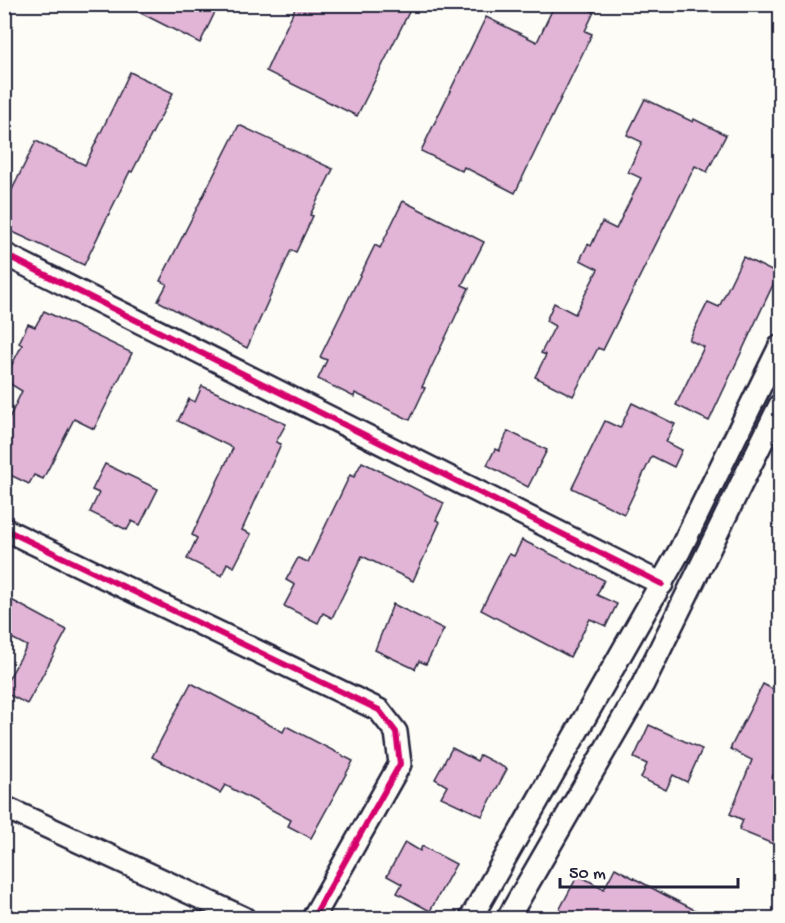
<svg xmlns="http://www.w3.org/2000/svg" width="785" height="923" font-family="'Gochi Hand',sans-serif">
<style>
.building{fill:#e2b4d6;stroke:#22223b;stroke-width:1.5}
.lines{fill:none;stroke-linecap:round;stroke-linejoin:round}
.minor-casing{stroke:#22223b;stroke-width:26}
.minor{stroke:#fdfcf7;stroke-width:21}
.cycleway-casing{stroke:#fdfcf7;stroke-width:10}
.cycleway{stroke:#d6006c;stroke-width:6}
</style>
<rect width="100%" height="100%" fill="#fdfcf7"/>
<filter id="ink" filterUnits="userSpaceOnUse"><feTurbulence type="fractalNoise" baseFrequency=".0167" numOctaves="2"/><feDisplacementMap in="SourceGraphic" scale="12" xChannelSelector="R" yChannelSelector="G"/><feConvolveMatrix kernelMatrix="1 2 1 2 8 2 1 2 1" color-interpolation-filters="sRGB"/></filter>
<g filter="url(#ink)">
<g class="building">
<polygon points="123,4 219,4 200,43"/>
<polygon points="297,4 413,4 357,116 266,71"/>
<polygon points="555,4 578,4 594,12 585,31 592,34 515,193 464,167 462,171 421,151 486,17 537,42"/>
<polygon points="130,72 173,93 132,172 130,171 84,265 4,228 4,206 36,141 85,165"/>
<polygon points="645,99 693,122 694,119 726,135 707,172 695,166 603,350 598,348 573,396 535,377 546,355 541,353 555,326 546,321 554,303 575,314 598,269 580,260 588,244 591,246 602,222 616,229 641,178 628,172 642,142 627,135"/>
<polygon points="239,125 333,169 310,215 313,216 296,252 291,250 247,348 158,301 167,284 160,281"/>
<polygon points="403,201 484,242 462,285 469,288 422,387 425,388 410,420 355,393 354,397 318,379 327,360 320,357 375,245 380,248"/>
<polygon points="743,257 778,274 709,421 676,405 704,347 689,340 708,302 719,307"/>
<polygon points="44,311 132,353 94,429 74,419 43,479 34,475 29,484 4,472 4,429 22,391 4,380 22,345 19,343 28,324 35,327"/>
<polygon points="202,386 286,424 276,442 281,444 242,530 251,534 234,567 227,563 222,576 187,559 197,538 192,535 233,448 178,421 189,399 195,402"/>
<polygon points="632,403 675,424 666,442 682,450 674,467 652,456 624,514 572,488 605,421 620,428"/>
<polygon points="508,431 547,450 528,487 487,465 495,449 499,451"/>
<polygon points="362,462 444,503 436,520 440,522 413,581 362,556 332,618 323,613 318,623 284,606 295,585 286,580 298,558 308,562 350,475 354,477"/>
<polygon points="105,464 158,489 140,525 132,521 127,530 90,512 99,493 92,490"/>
<polygon points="522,540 604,580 597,595 617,604 606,626 590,619 570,657 481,610 509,554 514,556"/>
<polygon points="4,596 67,630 27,704 4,692 4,687 27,646 4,634"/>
<polygon points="393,604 444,629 426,664 419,661 415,669 375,650"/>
<polygon points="191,683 283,732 286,726 353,761 311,838 288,826 291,820 225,785 220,793 152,757"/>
<polygon points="763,684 780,693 780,761 772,777 780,780 780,847 739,830 743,820 730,814 752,760 730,749"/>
<polygon points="649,725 702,749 687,782 673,775 666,790 641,778 647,764 634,758"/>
<polygon points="452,748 477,761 480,755 507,769 482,816 441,797 447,786 435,779"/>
<polygon points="405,842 420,851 422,846 456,864 430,911 397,893 402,884 387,876"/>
<polygon points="615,868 665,895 711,918 555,918 578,875 604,889"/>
</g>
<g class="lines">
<defs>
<g id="minor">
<polyline points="4,254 662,584"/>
<polyline points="4,529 379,710 396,732 400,764 313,918"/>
<polyline points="4,807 244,918"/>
<polyline points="471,918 680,550 780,346"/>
<polyline points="508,918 643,684 780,405"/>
</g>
</defs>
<use href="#minor" class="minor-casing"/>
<use href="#minor" class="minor"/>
<defs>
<g id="cycleway">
<polyline points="4,254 662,584"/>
<polyline points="4,529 379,710 396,732 400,764 313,918"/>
</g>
</defs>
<use href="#cycleway" class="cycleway-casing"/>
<use href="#cycleway" class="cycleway"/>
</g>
</g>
<rect width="785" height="923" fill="none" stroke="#fdfcf7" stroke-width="24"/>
<rect x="12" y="12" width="761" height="899" fill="none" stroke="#22223b" stroke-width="2" filter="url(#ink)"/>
<path d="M560 878v9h178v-9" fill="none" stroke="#22223b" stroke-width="3"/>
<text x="569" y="878" font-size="18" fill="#22223b" stroke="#fdfcf7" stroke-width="4.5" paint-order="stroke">50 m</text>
</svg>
